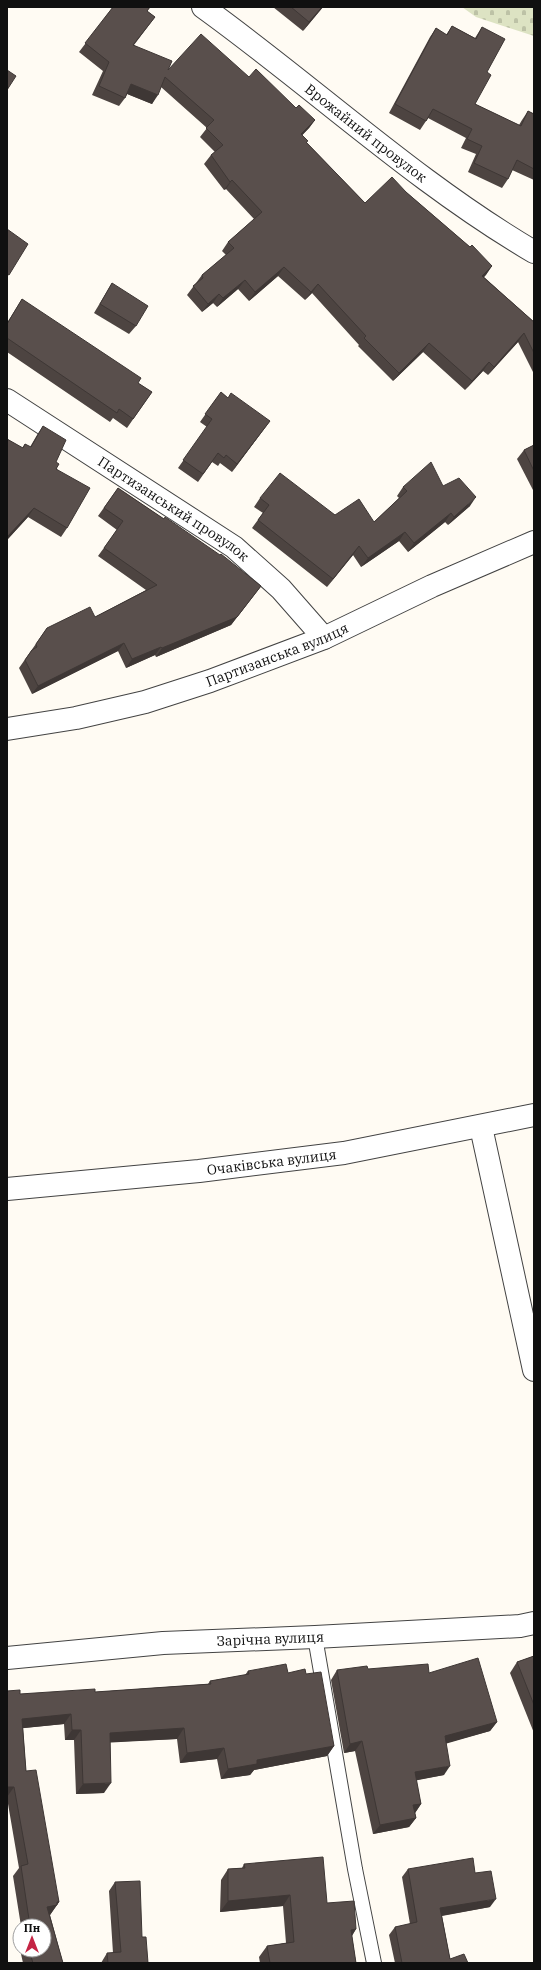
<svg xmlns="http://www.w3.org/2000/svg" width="541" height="1970" font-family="'IBM Plex Serif',serif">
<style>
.cemetery{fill:url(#cemetery-stones)}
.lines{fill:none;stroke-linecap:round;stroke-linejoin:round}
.service-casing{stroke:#434343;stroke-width:16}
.minor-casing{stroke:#434343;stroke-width:24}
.tertiary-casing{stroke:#434343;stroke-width:24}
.service{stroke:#fff;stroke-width:14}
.minor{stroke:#fff;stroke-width:22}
.tertiary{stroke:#fff;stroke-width:22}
.wall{fill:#4d4441}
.shaded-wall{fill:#3e3735}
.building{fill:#594f4c;stroke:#3e3735}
.labels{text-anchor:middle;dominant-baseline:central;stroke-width:4;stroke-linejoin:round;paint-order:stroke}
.street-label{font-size:14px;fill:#101010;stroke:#fff}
</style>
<defs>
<pattern id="cemetery-stones" width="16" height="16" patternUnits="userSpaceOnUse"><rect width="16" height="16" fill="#dde3c3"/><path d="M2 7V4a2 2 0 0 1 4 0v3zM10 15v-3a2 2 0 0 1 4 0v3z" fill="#bdc2a6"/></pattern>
</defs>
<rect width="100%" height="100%" fill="#fffbf3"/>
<polygon class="cemetery" points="462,7 534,7 534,36 476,17"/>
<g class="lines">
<defs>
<polyline id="service" points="315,1637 355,1869 374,1963"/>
<g id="minor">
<path id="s1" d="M 203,7 C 314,87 415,182 534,252"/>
<path id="s2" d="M 7,400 L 234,547 L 281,589 L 324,638"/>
<path id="s3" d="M 7,729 L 76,718 L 145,702 L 210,681 L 324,638 L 432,586 L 534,542"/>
<polyline points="481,1127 534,1370"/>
<path id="s4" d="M 7,1658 L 163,1643 L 315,1637 L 520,1626 L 534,1623"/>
</g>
<g id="tertiary">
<path id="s5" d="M 7,1189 L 199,1171 L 344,1153 L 534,1115"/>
</g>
</defs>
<use href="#service" class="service-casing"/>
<use href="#minor" class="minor-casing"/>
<use href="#tertiary" class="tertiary-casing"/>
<use href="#service" class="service"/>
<use href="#minor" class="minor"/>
<use href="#tertiary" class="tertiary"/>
</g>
<g class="wall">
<polygon points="113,7 150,7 147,11 155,17 134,45 168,70 249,77 296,108 315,120 309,128 302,135 306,142 365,203 406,192 492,266 484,277 534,322 534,374 518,342 488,375 483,371 465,390 423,352 393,381 358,346 359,345 312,293 305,300 278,276 249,301 238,289 217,307 213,303 202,312 187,295 202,275 226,255 222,251 228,242 254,219 226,189 224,190 204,164 211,155 215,152 200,137 207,128 161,87 152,104 127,94 125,98 119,106 92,95 103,71 79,52"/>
<polygon points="273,7 323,7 303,31"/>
<polygon points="452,26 475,38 482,27 487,72 475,104 519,125 522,120 528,111 534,114 534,180 512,170 508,179 502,188 468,172 476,154 461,148 466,138 428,118 420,130 389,113 430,37 436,28 446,35"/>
<polygon points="112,283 136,326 129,334 94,313"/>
<polygon points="22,299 138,383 152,392 127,428 113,418 110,422 7,352 7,323"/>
<polygon points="221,392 228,398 270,421 232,472 220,463 218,466 212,462 198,482 178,468 207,427 200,422"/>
<polygon points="43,426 56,462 67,528 61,537 28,517 7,540 7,439 22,448 25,444 30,447 37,435"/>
<polygon points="534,445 534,492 517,459 524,450"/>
<polygon points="443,486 470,506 448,525 445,522 408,552 399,541 361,567 353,555 327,587 252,528 263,513 254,507 260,498 335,515 374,522 399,498 397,496 403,487"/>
<polygon points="118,488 164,519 261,586 231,625 156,657 155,655 126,668 118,651 32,694 19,668 47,628 95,617 146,590 98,556 117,530 98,516"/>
<polygon points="534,1656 534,1733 510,1673 517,1662"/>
<polygon points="368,1669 429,1673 497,1722 490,1731 446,1743 444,1775 416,1780 421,1804 415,1813 416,1818 409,1827 373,1834 355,1751 344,1753 331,1680 337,1670"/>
<polygon points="248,1671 288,1673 306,1674 334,1746 327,1756 254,1770 250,1775 221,1779 217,1759 180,1763 177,1739 110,1742 104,1793 76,1794 74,1740 65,1740 64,1724 23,1728 26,1771 59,1902 50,1915 63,1963 23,1963 21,1954 23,1950 44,1950 44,1926 21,1926 13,1876 19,1868 7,1798 7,1691 20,1694 95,1692 208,1684 210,1681 245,1675"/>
<polygon points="244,1864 327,1903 356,1929 352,1936 356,1963 260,1963 259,1957 267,1946 286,1943 283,1906 220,1912 221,1880 228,1869 242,1868"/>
<polygon points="408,1869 475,1873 490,1907 442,1916 450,1959 468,1963 395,1963 389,1935 395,1927 410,1924 402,1877"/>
<polygon points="115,1882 142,1937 148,1963 101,1963 107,1953 113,1953 109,1891"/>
</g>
<g class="shaded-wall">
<polygon points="322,7 323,7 303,31 309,22"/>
<polygon points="131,84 158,95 152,104 125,93"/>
<polygon points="315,120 309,128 295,143 301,134"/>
<polygon points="232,180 226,189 224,190 230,182"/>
<polygon points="492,266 486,275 476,285 482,276"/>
<polygon points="284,267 278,276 249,301 255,292"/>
<polygon points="245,280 238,289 217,307 223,298"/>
<polygon points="318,284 312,293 305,300 311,292"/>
<polygon points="219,294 213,303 202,312 208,304"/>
<polygon points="524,333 518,342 488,375 494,367"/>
<polygon points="429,343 423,352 393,381 399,373"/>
<polygon points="489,362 483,371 465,390 472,381"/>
<polygon points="270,421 264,429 232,472 237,464"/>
<polygon points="476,497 470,506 448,525 454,517"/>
<polygon points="34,508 28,517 7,540 7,539 8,536"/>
<polygon points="451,513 445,522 408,552 414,543"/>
<polygon points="405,532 399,541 361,567 368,558"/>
<polygon points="359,546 353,555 327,587 333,579"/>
<polygon points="261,586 231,625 156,657 162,648"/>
<polygon points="124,643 118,651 32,694 38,686"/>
<polygon points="161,647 155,655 126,668 132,659"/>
<polygon points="71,1714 64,1724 15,1729 22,1719"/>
<polygon points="497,1722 490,1731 438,1746 445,1736"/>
<polygon points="184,1728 177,1739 102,1743 110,1733"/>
<polygon points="72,1730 81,1730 74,1740 65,1740"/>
<polygon points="362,1741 355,1751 344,1753 350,1744"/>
<polygon points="334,1746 327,1756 254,1770 250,1775 221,1779 228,1769 257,1760"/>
<polygon points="224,1748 217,1759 180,1763 187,1753"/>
<polygon points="450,1766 444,1775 408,1782 415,1772"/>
<polygon points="111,1783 104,1793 76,1794 83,1784"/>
<polygon points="7,1787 14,1787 7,1797"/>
<polygon points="421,1804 415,1813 413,1805"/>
<polygon points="416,1818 409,1827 373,1834 380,1825"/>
<polygon points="290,1895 283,1906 220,1912 228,1901"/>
<polygon points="496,1899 490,1907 434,1917 440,1908"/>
<polygon points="57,1902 59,1902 50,1915 40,1917 47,1907"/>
<polygon points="356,1929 349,1940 351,1930"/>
</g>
<g class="building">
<polygon points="113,7 150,7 147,11 155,17 133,45 172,61 168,70 201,34 249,77 256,69 296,108 299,105 315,120 301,134 308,141 306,142 365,203 392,177 406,192 470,247 472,245 492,266 482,276 534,322 534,353 524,333 494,367 489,362 472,381 429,343 399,373 364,338 366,336 318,284 311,292 284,267 255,292 245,280 223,298 219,294 208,304 193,286 203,278 202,275 234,248 228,242 262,212 232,180 230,182 211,155 223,145 206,128 214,120 165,77 158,95 131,84 125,98 99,86 109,62 85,43"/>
<polygon points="291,7 322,7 309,22"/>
<polygon points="452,26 476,39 482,27 505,39 487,72 491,75 475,104 521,126 528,111 534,114 534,169 517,160 508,179 474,163 482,146 467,139 472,129 433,109 426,121 395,104 436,28 447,35"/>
<polygon points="7,70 16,76 7,90"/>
<polygon points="7,229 28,244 9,275 7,274"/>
<polygon points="112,283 148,306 136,326 100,304"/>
<polygon points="22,299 141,378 138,383 152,392 133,419 119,409 117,413 7,338 7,324"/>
<polygon points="221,392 228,398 231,393 270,421 237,464 226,455 224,458 218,453 203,474 183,460 212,419 205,414"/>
<polygon points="43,426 66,440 56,462 59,464 56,469 90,488 67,528 34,508 8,536 7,535 7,439 23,448 25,444 31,447"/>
<polygon points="534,445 534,471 524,450"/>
<polygon points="431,462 443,486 459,478 476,497 454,517 451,513 414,543 405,532 368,558 359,546 333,579 258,520 269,505 260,498 280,473 335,515 359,499 374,522 407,491 403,487"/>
<polygon points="118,488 164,519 165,517 220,555 221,554 261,586 237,617 162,648 161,647 132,659 124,643 38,686 25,660 32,650 37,647 36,644 47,628 90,607 95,617 157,585 104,548 123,521 104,508"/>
<polygon points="534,1656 534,1705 517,1662"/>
<polygon points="478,1658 497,1722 445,1736 450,1766 415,1772 421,1804 413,1805 416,1818 380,1825 362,1741 350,1744 337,1670 367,1666 368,1669 428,1664 429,1673"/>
<polygon points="286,1664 288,1673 305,1669 306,1674 321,1672 334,1746 257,1760 257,1764 228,1769 224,1748 187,1753 184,1728 110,1733 111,1783 83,1784 81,1730 72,1730 71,1714 22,1719 26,1771 36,1770 59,1902 57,1902 57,1905 47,1907 63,1963 33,1963 29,1950 44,1950 44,1926 30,1926 21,1866 28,1864 14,1787 7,1787 7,1691 20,1690 20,1694 95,1689 95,1692 211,1684 210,1681 249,1674 248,1671"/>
<polygon points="323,1857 327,1903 354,1901 356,1929 351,1930 356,1963 270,1963 267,1946 294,1942 290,1895 228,1901 228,1869 245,1868 244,1864"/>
<polygon points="473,1858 475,1873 491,1871 496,1899 440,1908 450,1959 464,1954 468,1963 402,1963 395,1927 417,1922 408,1869"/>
<polygon points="140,1881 142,1937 146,1937 148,1963 108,1963 107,1953 121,1952 115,1882"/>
</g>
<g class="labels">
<g class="street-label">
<text stroke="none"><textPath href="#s1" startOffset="206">Врожайний провулок</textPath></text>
<text stroke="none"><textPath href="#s2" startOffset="199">Партизанський провулок</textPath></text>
<text stroke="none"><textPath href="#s3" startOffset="281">Партизанська вулиця</textPath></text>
<text stroke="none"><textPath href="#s5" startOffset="266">Очаківська вулиця</textPath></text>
<text stroke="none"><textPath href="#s4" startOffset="264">Зарічна вулиця</textPath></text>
</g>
</g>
<rect width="541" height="1970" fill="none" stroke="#101010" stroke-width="16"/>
<g transform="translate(32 1938)"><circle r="19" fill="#ffffff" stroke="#9f9f9f"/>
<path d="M0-3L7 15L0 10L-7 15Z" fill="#c42444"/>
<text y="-6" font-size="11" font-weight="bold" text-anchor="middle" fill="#101010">Пн</text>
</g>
</svg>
